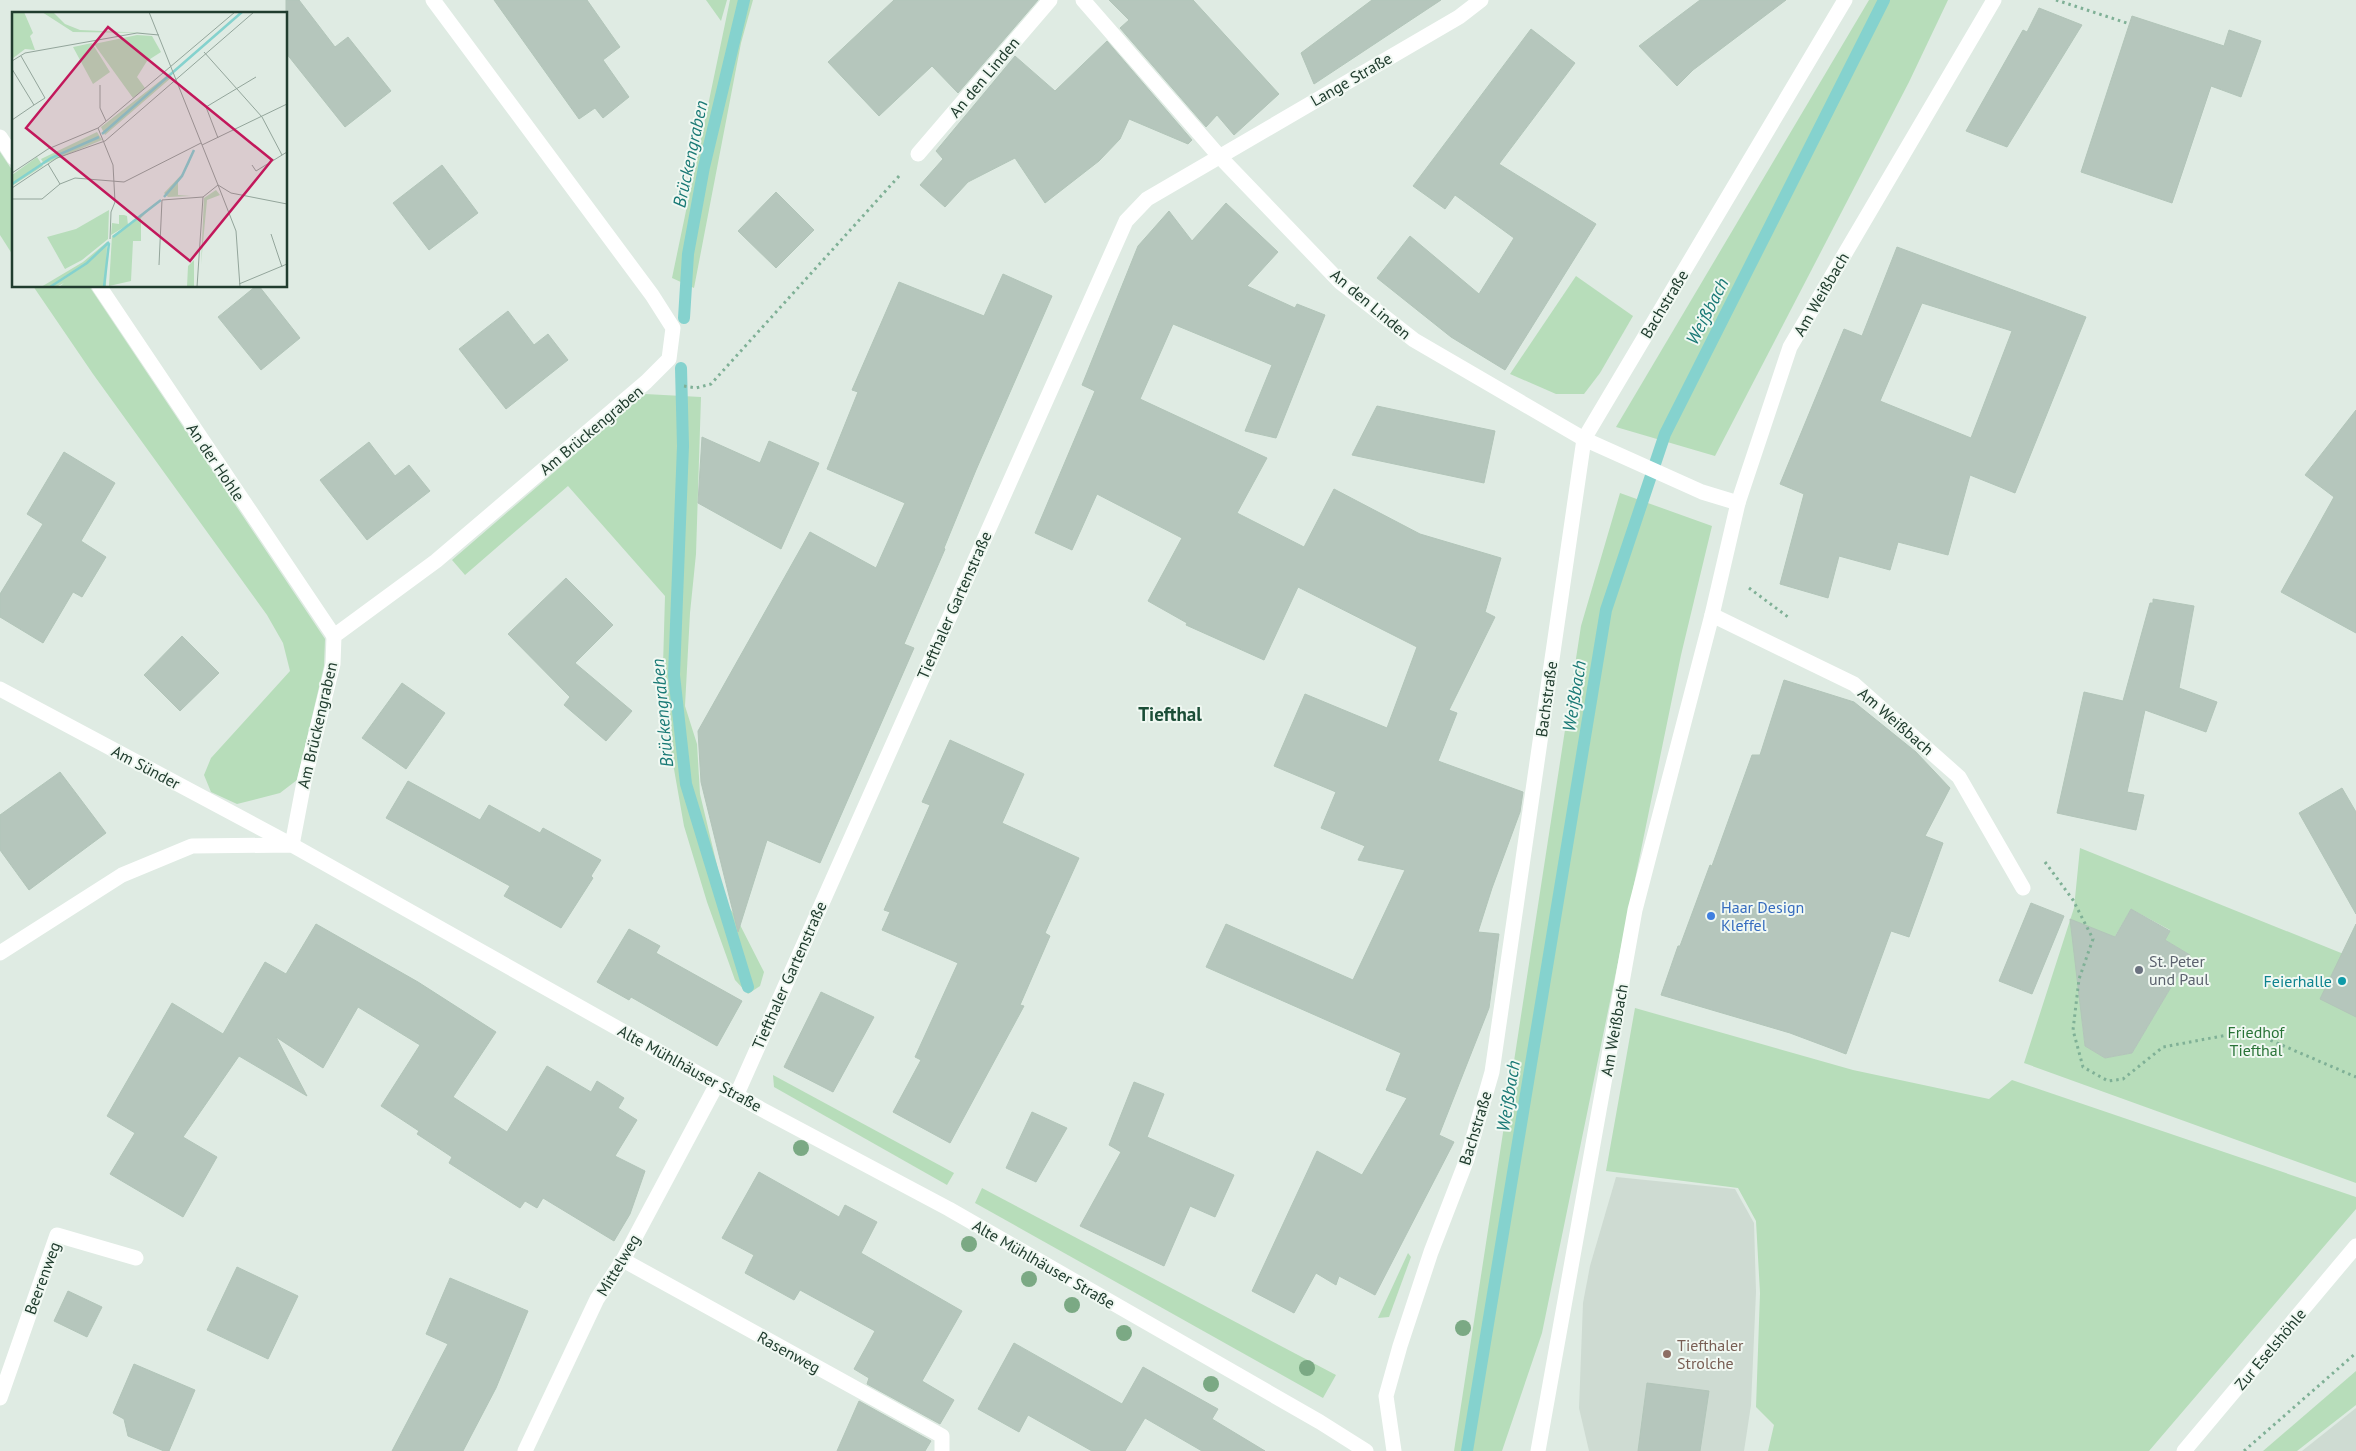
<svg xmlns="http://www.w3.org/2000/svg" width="2356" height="1451" font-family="'PT Sans',sans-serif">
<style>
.built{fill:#cedbd2}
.green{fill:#b7ddba;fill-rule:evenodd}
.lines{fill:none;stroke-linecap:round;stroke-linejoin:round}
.stream{stroke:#85d2ce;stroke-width:12}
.building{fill:#b5c6bc;stroke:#b2c5b9;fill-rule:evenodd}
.path{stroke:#7fb096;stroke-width:3;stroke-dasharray:2.5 4;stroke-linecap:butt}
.service{stroke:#fff;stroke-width:15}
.minor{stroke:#fff;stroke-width:15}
.tree{fill:#7ba984}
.shop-dot{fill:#3f7fe0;stroke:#f0f8f2;stroke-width:2}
.worship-dot{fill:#6b7280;stroke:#f0f8f2;stroke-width:2}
.culture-dot{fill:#0f9aa8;stroke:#f0f8f2;stroke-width:2}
.education-dot{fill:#8d6e63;stroke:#f0f8f2;stroke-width:2}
.labels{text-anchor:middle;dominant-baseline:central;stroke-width:4;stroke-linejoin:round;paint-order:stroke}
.street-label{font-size:16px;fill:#203c2e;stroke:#f0f8f2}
.shop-label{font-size:16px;fill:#366cbe;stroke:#f0f8f2;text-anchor:start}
.worship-label{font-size:16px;fill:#5b616d;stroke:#f0f8f2;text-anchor:start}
.culture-label{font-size:16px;fill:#0d838f;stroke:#f0f8f2;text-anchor:end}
.park-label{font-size:16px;fill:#297337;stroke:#f0f8f2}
.education-label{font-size:16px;fill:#785e54;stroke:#f0f8f2;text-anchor:start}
.water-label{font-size:18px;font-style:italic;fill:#197975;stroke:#f0f8f2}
.quarter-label{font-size:19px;font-weight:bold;fill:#1b4e37;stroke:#f0f8f2}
.inset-river{fill:none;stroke:#85d2ce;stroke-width:2.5}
.inset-road{fill:none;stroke:#93a59b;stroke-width:1}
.view{fill:#c2185b;fill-opacity:0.15;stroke:#c2185b;stroke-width:2.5}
.inset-edge{fill:none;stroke:#203c2e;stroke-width:2.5}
</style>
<rect width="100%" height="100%" fill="#dfebe3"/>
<g class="built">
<polygon points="1616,1177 1735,1189 1754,1223 1756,1292 1751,1405 1744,1451 1589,1451 1579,1408 1583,1303 1590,1266"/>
<polygon points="2356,1408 2356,1451 2302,1451"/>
</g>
<g class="green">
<polygon points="706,0 727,0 721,21"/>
<polygon points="730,0 753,0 741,43 694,288 672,278"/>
<polygon points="1869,0 1948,0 1909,82 1715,456 1616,427"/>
<polygon points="0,152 14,173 14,257 0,235"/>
<polygon points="1576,276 1633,316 1600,373 1584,394 1556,394 1510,374"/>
<polygon points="33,286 89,286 325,639 324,666 297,780 280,793 237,804 211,792 204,775 211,758 290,671 283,643 267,615 93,374"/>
<polygon points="645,394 701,397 696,554 690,613 685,706 697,744 700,794 726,903 736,917 764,972 760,986 748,994 735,980 707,902 684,826 662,701 665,596 568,486 465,575 452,560"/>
<polygon points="1620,493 1712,526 1681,655 1542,1333 1502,1451 1454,1451 1581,626"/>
<path d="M 2080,848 L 2356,959 L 2356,1183 L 2024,1063 L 2074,908 ZM 2131,909 L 2170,930 L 2165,940 L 2190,955 L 2132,1053 L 2105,1058 L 2085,1046 L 2082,1022 L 2087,984 Z"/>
<polygon points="1635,1008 1853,1070 1989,1099 2012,1080 2356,1197 2356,1209 2149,1451 1768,1451 1774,1425 1756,1407 1760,1293 1756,1221 1738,1188 1606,1171"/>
<polygon points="773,1075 954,1173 947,1185 774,1087"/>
<polygon points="982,1188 1336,1375 1323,1398 975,1203"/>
<polygon points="1408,1253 1411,1257 1389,1317 1378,1318"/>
<polygon points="2356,1371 2356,1405 2297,1451 2263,1451"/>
</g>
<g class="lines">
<g class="stream">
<polyline points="684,318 688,254 704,167 744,0"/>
<polyline points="681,368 683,446 674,675 686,784 748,987"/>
<polyline points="1467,1451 1606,610 1665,434 1884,0"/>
</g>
</g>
<g class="building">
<polygon points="286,0 299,0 335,47 348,37 391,91 345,127 286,53"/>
<polygon points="494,0 587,0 620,47 603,60 629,97 603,118 595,108 579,119"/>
<polygon points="894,0 1038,0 958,93 932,66 879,116 828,62"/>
<polygon points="1109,0 1193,0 1279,94 1234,135 1217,115 1206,127 1120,28 1129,20"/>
<polygon points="1372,0 1441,0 1314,84 1301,53"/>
<polygon points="1700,0 1786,0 1693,70 1677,86 1639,46"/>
<polygon points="2039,8 2082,25 2007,147 1966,131 2023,30 2027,32"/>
<polygon points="2132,16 2224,46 2229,30 2261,41 2241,97 2211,86 2172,203 2081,172"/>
<polygon points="1531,29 1575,63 1499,164 1596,224 1505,370 1451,337 1377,278 1410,236 1479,294 1514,238 1455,195 1445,209 1413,186"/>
<polygon points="1107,41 1192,140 1188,144 1129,119 1120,139 1099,161 1045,203 1015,158 968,182 945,207 920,185 943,159 936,151 1015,56 1055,91"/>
<polygon points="442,165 478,213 429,250 393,203"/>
<polygon points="776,192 814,230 776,268 738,231"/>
<polygon points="1226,203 1278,252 1247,286 1295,308 1297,304 1325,315 1276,438 1245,431 1272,365 1173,324 1140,399 1267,458 1237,513 1304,547 1334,489 1420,534 1501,558 1485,612 1495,617 1449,710 1457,713 1438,761 1523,792 1520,812 1492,888 1478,932 1499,934 1489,1008 1439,1135 1454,1142 1375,1295 1339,1276 1336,1285 1316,1273 1294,1313 1252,1291 1317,1151 1362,1175 1407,1098 1386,1090 1401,1053 1206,967 1226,924 1353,980 1405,870 1358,860 1365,846 1321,828 1336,792 1274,766 1305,694 1387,728 1417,647 1298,587 1264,660 1186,625 1187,623 1148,601 1182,538 1097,494 1072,550 1035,533 1095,391 1082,385 1138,246 1169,211 1192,241"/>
<path d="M 1897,247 L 2086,317 L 2015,493 L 1970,475 L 1948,555 L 1898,542 L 1890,570 L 1839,556 L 1828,598 L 1780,584 L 1804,494 L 1780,484 L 1844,329 L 1862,336 ZM 1922,303 L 2012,331 L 1971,438 L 1880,401 Z"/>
<polygon points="1003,274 1052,296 976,470 944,548 945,549 904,644 914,648 820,863 767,840 738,932 701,782 698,731 810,532 876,568 905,503 827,469 858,392 852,390 899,282 984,316"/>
<polygon points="256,286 259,286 300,338 261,370 218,317"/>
<polygon points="508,311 534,345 548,334 568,360 506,409 459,349"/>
<polygon points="1377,406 1495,431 1484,483 1352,455"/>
<polygon points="2356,410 2356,633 2281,592 2334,497 2305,475"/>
<polygon points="702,437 760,463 769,441 819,463 781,549 698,503"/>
<polygon points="369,442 395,476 409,465 430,491 367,540 320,480"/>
<polygon points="64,452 115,483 81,541 106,557 82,597 73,592 43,643 0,617 0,594 43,524 27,514"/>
<polygon points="566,578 613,625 575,663 632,711 606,741 564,705 570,697 508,634"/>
<polygon points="2153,599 2194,606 2179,688 2217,702 2206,732 2145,710 2127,792 2144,795 2136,830 2057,813 2084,692 2123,701 2150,603 2153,603"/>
<polygon points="182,636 219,673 180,711 144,675"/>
<polygon points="1784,680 1854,702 1916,752 1950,788 1925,836 1943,843 1909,937 1891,931 1846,1054 1790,1033 1661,995 1678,946 1680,946 1710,865 1712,866 1752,755 1760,755"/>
<polygon points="402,683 445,713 406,769 362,738"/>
<polygon points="950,740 1024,774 1002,823 1079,858 1045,933 1050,936 1020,1005 1024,1006 950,1143 893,1112 921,1060 915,1057 958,963 882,930 890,912 884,910 930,805 922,802"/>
<polygon points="60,772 106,833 29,890 0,850 0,815"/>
<polygon points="408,781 480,820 489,805 540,833 543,828 601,860 591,876 593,878 561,928 504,896 510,886 386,818"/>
<polygon points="2342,788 2356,812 2356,914 2299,813"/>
<polygon points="2031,903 2064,916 2032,994 1999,981"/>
<polygon points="2131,909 2170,931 2165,940 2190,955 2132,1053 2105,1058 2085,1046 2070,919 2115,937"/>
<polygon points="316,924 418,982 496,1032 453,1097 507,1132 547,1066 591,1092 597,1081 624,1098 618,1108 637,1120 615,1156 645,1171 630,1214 614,1241 543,1198 537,1208 525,1201 520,1208 449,1163 452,1157 417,1134 419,1131 381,1106 420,1045 358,1007 323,1068 276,1037 307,1096 239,1056 183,1137 217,1157 183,1217 110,1174 135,1133 107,1116 172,1003 223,1034 265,962 286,974"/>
<polygon points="2356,924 2356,1017 2320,999"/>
<polygon points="629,929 660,946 656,953 742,1001 717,1046 631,997 629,1000 597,982"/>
<polygon points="821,992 874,1017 833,1092 784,1067"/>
<polygon points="1134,1082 1164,1094 1147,1137 1234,1175 1215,1217 1190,1206 1164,1266 1080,1226 1121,1152 1109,1145"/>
<polygon points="1032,1112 1067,1128 1036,1182 1006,1168"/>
<polygon points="759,1172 839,1217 845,1205 877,1222 861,1253 962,1311 922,1381 954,1400 940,1424 867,1384 869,1378 854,1369 875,1331 800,1290 794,1300 745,1273 754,1255 722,1238"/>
<polygon points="237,1267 298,1296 268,1359 207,1330"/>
<polygon points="450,1278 528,1311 496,1388 463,1451 392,1451 448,1344 426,1334"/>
<polygon points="68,1291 102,1307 87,1337 54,1321"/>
<polygon points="1014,1343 1122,1404 1143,1367 1218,1409 1212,1419 1265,1451 1202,1451 1145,1418 1125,1451 1092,1451 1028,1415 1019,1432 978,1409"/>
<polygon points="134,1364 195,1390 169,1451 164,1451 128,1436 124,1419 113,1413"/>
<polygon points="1647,1383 1709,1391 1700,1451 1638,1451"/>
<polygon points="859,1401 931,1441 925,1451 837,1451"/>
</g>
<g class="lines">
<g class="path">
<polyline points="2056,0 2130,24"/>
<polyline points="684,386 696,388 711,384 900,175"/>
<polyline points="1749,588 1788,617"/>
<polyline points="2045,862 2073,900 2093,939 2079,979 2073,1030 2083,1067 2108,1081 2123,1079 2163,1047 2249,1031 2356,1077"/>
<polyline points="2244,1451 2356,1353"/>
</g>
<polyline class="service" points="918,154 1050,0"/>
<g class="minor">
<polyline points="1083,0 1219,156 1340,282 1414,340 1584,439 1702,492 1738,503"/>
<polyline points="0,137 14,158"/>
<polyline points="99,286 334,636"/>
<polyline points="1712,615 1854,684 1959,777 2023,888"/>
<polyline points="0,689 292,845 304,782 333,664 334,636 436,561 646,382 669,359 673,328 652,295 433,0"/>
<polyline points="0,953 122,875 192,846 292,845 761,1109 949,1209 1320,1422 1366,1451"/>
<polyline points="737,1094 1126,221 1147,199 1459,17 1481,0"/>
<polyline points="623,1260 942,1436 942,1451"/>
<polyline points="0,1398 57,1235 136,1258"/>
<polyline points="525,1451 597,1299 623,1260 717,1084"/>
<polyline points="1394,1451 1386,1396 1400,1346 1431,1252 1467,1159 1492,1072 1584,439 1845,0"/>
<polyline points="1538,1451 1635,910 1712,615 1738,503 1790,347 1994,0"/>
<polyline points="2184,1451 2356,1246"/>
</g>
</g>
<g class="tree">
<circle cx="801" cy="1148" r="8"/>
<circle cx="969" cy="1244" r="8"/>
<circle cx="1029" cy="1279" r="8"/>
<circle cx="1072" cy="1305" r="8"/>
<circle cx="1463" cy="1328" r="8"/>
<circle cx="1124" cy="1333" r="8"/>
<circle cx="1307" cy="1368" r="8"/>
<circle cx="1211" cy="1384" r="8"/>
</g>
<circle class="shop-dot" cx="1711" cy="916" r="5"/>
<circle class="worship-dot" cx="2139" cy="970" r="5"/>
<circle class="culture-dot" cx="2342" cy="981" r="5"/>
<circle class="education-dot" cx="1667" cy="1354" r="5"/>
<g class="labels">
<g class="street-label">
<text transform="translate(984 77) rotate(-50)">An den Linden</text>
<text transform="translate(1351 79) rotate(-30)">Lange Straße</text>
<text transform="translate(1821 294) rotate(-60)">Am Weißbach</text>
<text transform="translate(1371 304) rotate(40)">An den Linden</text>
<text transform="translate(1664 304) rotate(-59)">Bachstraße</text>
<text transform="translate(591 430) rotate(-40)">Am Brückengraben</text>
<text transform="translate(216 462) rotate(56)">An der Hohle</text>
<text transform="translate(954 605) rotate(-66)">Tiefthaler Gartenstraße</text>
<text transform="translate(1546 699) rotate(-82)">Bachstraße</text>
<text transform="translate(1896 721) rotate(41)">Am Weißbach</text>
<text transform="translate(317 725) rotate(-77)">Am Brückengraben</text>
<text transform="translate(146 767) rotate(28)">Am Sünder</text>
<text transform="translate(789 975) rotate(-66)">Tiefthaler Gartenstraße</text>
<text transform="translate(1614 1030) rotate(-80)">Am Weißbach</text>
<text transform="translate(690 1068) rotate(29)">Alte Mühlhäuser Straße</text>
<text transform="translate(1475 1128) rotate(-73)">Bachstraße</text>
<text transform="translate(1044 1264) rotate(30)">Alte Mühlhäuser Straße</text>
<text transform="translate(618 1265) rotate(-59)">Mittelweg</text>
<text transform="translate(42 1278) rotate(-70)">Beerenweg</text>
<text transform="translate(2270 1349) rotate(-50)">Zur Eselshöhle</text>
<text transform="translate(789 1352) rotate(29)">Rasenweg</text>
</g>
<g class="shop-label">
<text x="1721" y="907">Haar Design<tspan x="1721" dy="18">Kleffel</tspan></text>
</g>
<g class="worship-label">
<text x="2149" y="961">St. Peter<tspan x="2149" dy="18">und Paul</tspan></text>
</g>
<g class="culture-label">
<text x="2332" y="981">Feierhalle</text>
</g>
<g class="park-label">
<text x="2256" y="1032">Friedhof<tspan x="2256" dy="18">Tiefthal</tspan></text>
</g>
<g class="education-label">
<text x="1677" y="1345">Tiefthaler<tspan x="1677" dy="18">Strolche</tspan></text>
</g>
<g class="water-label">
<text transform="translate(690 154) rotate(-78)">Brückengraben</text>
<text transform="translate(1707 311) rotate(-63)">Weißbach</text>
<text transform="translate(1574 696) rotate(-81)">Weißbach</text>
<text transform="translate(662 713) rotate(-95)">Brückengraben</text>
<text transform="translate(1508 1096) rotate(-81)">Weißbach</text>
</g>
<g class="quarter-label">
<text x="1170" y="714">Tiefthal</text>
</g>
</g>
<g transform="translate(12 12)">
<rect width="275" height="275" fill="#dfebe3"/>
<path d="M 0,0 L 12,0 L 21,21 L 18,24 L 23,38 L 13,37 L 0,47 ZM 30,0 L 41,0 L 53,12 L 68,18 L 134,21 L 61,20 ZM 125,23 L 140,24 L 149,40 L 135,49 L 125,65 L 133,76 L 121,86 L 82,32 ZM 80,31 L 98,60 L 81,72 L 61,35 ZM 157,62 L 160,65 L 93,123 L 89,115 ZM 85,120 L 90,128 L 32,152 L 29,147 ZM 182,137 L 177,152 L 166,170 L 166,183 L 179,184 L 156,185 L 152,181 L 171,161 ZM 25,145 L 31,154 L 0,174 L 0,163 ZM 204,178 L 208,183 L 195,188 L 189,252 L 192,186 ZM 146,189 L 129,206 L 129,229 L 121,229 L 119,269 L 97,274 L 100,224 L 114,214 L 99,223 L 100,211 L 107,212 L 107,203 L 112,203 L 115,204 L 116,213 ZM 97,198 L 96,227 L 70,248 L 53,257 L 35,225 L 64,217 ZM 95,230 L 94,275 L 47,275 L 52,271 L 44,275 L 29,275 L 71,250 ZM 182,248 L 182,275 L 175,275 L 176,254 Z" fill="#b7ddba"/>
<path class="inset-river" d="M 90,122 L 230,0M 0,172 L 39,146 L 87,125M 152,185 L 170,164 L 182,138M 101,225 L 149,188M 38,275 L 75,251 L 97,230M 92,275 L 97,231"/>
<path class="inset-road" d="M 137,0 L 206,173 L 219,181 L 275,192M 192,40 L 250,105 L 270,143M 9,44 L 33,86 L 22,93M 0,49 L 13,41 L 125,21 L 147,23M 0,57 L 22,93 L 0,108M 88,73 L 88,96 L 94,109M 86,116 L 101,153 L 103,190 L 99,200 L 98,227M 206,126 L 194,95 L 244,65M 190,133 L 275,92M 36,152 L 48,172M 240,153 L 244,159 L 275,140M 0,161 L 36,137 L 86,116 L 223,0M 0,176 L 45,146 L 93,129 L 242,0M 0,187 L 30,187 L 48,172 L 63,166 L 112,170 L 189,131M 259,222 L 270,255M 147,253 L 150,188 L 191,185 L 206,173 L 224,219 L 228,275M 227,272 L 275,252M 185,275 L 191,185"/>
<path class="view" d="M 96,15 L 260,148 L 178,249 L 14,116 Z"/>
<rect width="275" height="275" class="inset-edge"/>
</g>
</svg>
